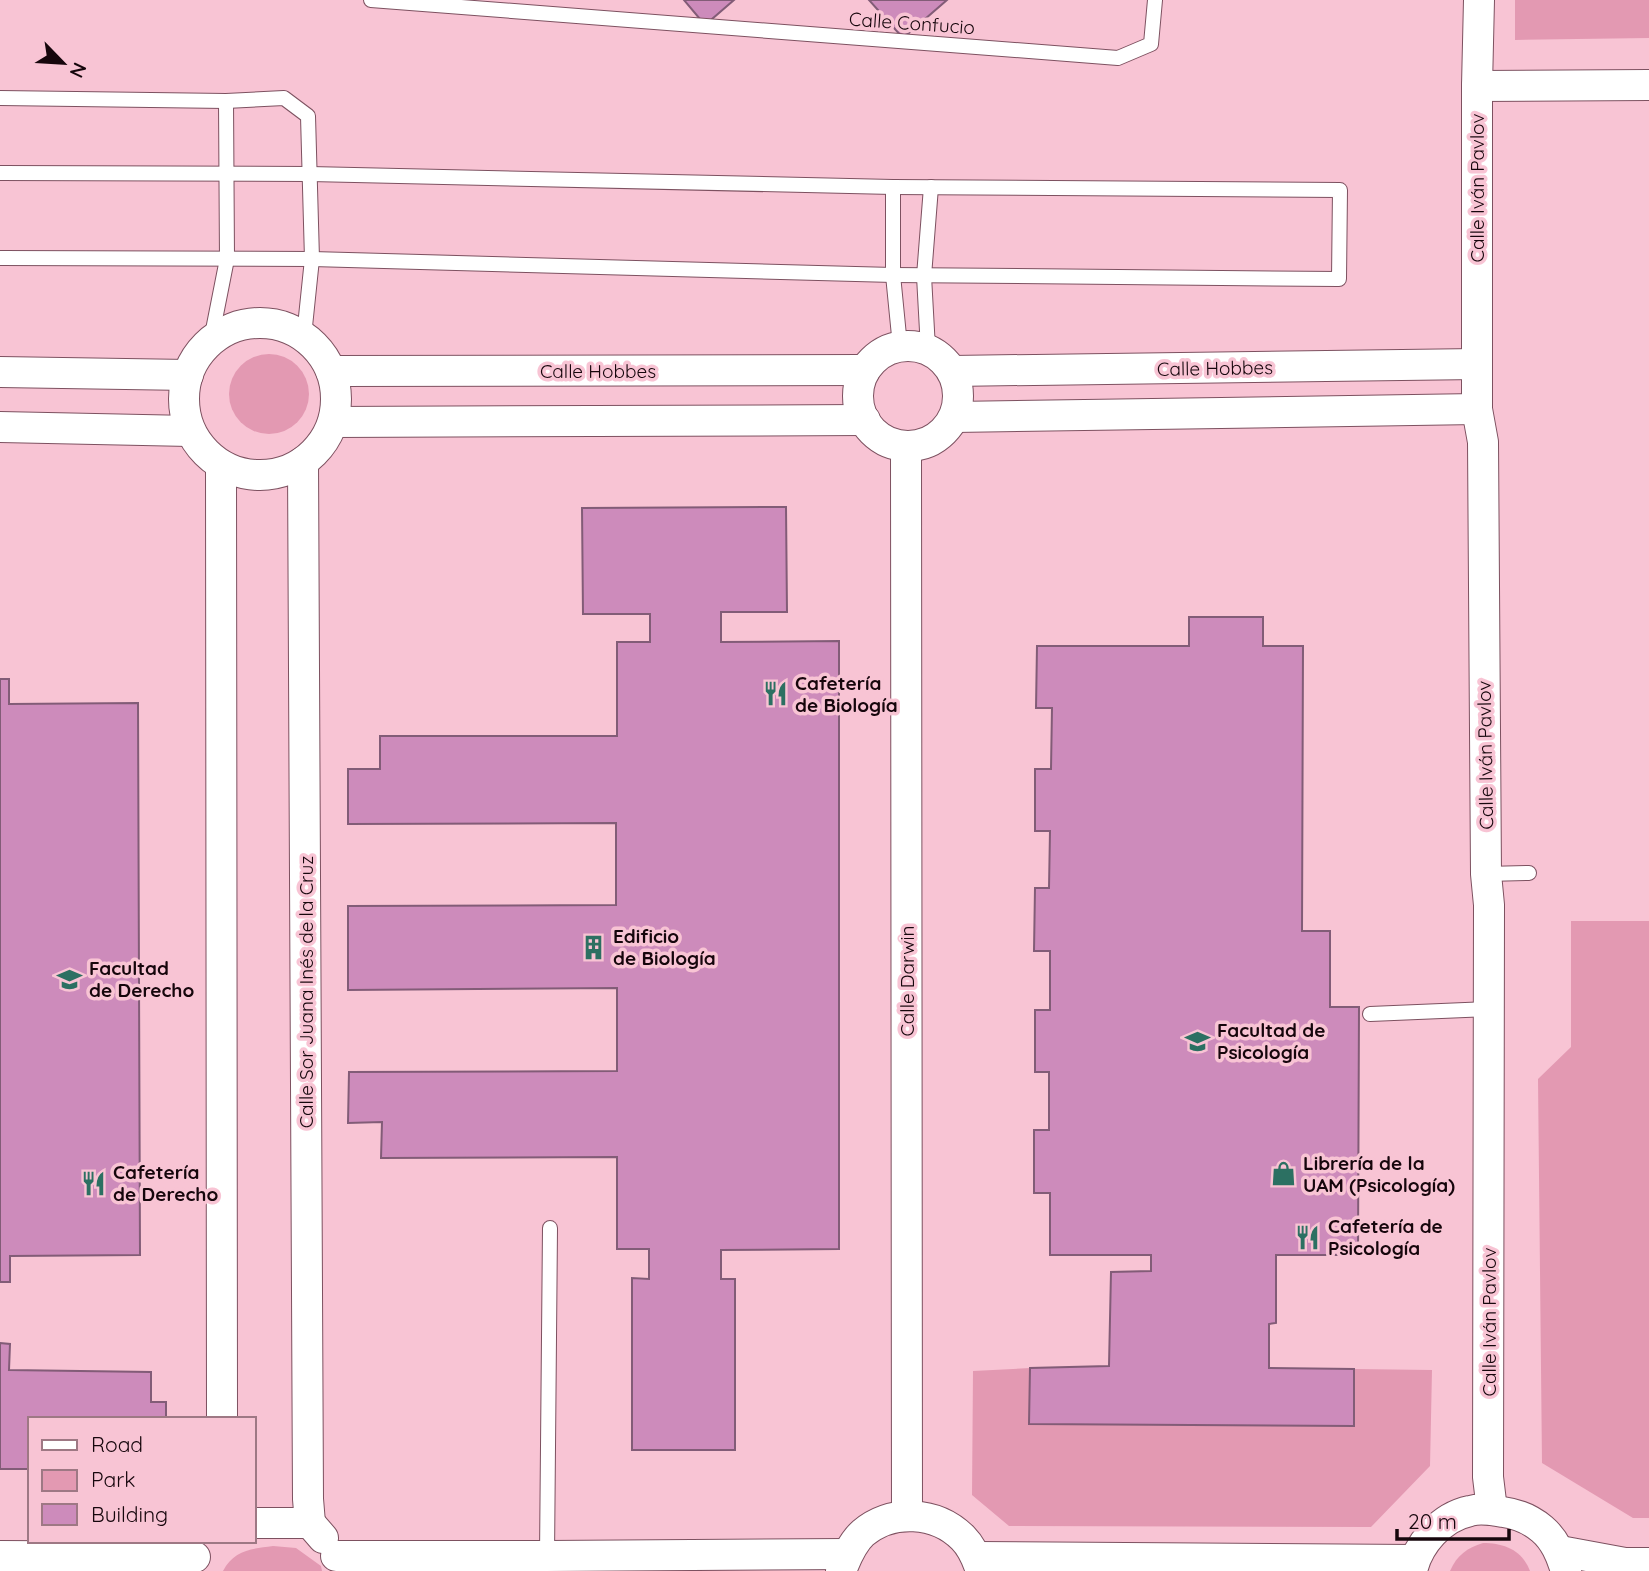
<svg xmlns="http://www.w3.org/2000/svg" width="1649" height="1571" font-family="Quicksand,sans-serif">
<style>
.green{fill:#e399b2}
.building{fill:#cd8bbb;stroke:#825c77;stroke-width:2}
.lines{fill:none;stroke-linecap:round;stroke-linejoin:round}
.service-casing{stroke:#7d5160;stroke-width:16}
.minor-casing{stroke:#7d5160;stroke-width:32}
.service{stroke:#fff;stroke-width:14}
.minor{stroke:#fff;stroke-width:30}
.labels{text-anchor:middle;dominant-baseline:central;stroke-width:7;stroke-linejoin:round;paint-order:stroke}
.street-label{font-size:19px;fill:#16060c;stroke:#f8c4d4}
.poi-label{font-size:19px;font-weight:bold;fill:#16060c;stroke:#f8c4d4;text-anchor:start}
</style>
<rect width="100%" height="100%" fill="#f8c4d4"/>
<g class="green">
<polygon points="1515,0 1649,0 1649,38 1515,40"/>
<circle cx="269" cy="394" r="40"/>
<polygon points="1571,921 1649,921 1649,1518 1633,1518 1542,1463 1538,1079 1571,1047"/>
<polygon points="1030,1368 1029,1424 1353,1426 1354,1369 1432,1370 1430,1466 1371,1527 1009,1526 972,1495 973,1371"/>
<path d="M 1483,1543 C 1504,1543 1522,1550 1530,1571 L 1450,1571 C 1457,1555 1467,1548 1483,1543 Z"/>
<path d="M 273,1546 L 296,1548 L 321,1566 L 322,1571 L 223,1571 C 234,1550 251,1549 273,1546 Z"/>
</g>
<g class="building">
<polygon points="684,0 734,0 705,25"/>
<polygon points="869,0 947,0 903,38"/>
<polygon points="786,507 787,612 721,612 721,642 839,641 839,1249 721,1250 721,1279 735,1279 735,1450 632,1450 632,1278 649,1279 649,1249 617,1249 617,1157 381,1158 382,1122 348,1123 349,1072 617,1071 617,988 348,990 348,906 616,905 616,823 348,824 348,769 380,769 380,736 617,736 617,642 650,642 650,614 583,614 582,508"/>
<polygon points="1189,617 1263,617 1263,646 1303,646 1302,931 1330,931 1330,1007 1359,1007 1358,1255 1276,1255 1276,1323 1269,1324 1269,1368 1354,1369 1354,1426 1029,1424 1030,1368 1109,1366 1111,1272 1151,1271 1151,1255 1050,1255 1050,1193 1034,1193 1034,1130 1049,1130 1049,1072 1035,1072 1035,1010 1050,1010 1050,951 1034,951 1035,888 1049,888 1050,831 1035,831 1035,769 1051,769 1052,708 1036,708 1037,646 1189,646"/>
<polygon points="0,679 9,679 9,704 138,703 140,1255 10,1256 10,1282 0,1282"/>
<polygon points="0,1343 10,1344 9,1370 151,1372 151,1402 166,1402 166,1419 30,1419 30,1469 0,1469"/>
</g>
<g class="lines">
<defs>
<g id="service">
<polyline points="371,0 1118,58 1151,44 1155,0"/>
<polyline points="0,98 226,101 284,98 308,116 312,259 304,336"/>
<polyline points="0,173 310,174 893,187 1340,190 1339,279 893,275 312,259 0,258"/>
<polyline points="893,187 893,275 900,346"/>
<polyline points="211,340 227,259 226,101"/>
<polyline points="928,349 924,276 931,187"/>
<polyline points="1486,874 1529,873"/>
<polyline points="1370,1014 1489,1009"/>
<polyline points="547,1556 550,1228"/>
</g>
<g id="minor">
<polyline points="1479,0 1477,86 1477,409 1483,442 1486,874 1489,905 1488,1477 1492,1510"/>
<polyline points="1477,86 1649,85"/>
<circle cx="260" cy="399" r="76"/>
<circle cx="908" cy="396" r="50"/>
<polyline points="331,371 865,370"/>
<polyline points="952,371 1477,364"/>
<polyline points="0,372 188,375"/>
<polyline points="954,417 1477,409"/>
<polyline points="333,422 865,420"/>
<polyline points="0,427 190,431"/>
<polyline points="906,446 907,1515"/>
<polyline points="303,462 308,1499 310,1523"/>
<polyline points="221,465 222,1419"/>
<polyline points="254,1523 310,1523 323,1538"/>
<polyline points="1560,1551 1625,1563 1649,1563"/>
<polyline points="0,1556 195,1557"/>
<polyline points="336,1556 547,1556 847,1554"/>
<polyline points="977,1557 1414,1560"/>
<path d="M 841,1571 C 846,1558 852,1543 863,1533 C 892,1509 936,1511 963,1538 C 972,1547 977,1559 981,1571"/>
<path d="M 1412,1571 C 1418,1544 1441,1517 1470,1511 C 1480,1508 1492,1510 1503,1512 C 1518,1514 1530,1519 1542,1529 C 1555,1540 1561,1555 1566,1571"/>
</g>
</defs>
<use href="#service" class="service-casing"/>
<use href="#minor" class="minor-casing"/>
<use href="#service" class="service"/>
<use href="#minor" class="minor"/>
</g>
<defs>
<symbol id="restaurant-bare" viewBox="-9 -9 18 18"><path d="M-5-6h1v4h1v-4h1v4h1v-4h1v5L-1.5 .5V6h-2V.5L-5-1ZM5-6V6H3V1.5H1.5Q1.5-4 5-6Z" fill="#2c7062" stroke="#f8c4d4" stroke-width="2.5" paint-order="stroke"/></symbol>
<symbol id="building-bare" viewBox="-9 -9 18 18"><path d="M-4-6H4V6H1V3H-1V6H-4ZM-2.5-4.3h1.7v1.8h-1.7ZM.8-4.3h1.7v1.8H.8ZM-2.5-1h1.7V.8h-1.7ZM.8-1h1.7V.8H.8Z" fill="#2c7062" stroke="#f8c4d4" stroke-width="2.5" paint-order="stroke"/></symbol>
<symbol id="university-bare" viewBox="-9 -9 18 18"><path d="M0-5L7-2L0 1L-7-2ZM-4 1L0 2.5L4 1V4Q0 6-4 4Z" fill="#2c7062" stroke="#f8c4d4" stroke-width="2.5" paint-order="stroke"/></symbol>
<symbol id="shop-bare" viewBox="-9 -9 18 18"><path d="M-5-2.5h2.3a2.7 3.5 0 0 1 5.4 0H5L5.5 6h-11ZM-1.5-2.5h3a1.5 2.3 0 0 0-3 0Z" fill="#2c7062" stroke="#f8c4d4" stroke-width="2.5" paint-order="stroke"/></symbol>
</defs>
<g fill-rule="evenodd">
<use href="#restaurant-bare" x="758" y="676" width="35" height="35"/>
<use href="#building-bare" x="576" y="930" width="35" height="35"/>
<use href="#university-bare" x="52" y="962" width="35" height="35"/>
<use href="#university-bare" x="1180" y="1024" width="35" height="35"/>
<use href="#shop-bare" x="1266" y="1156" width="35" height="35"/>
<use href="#restaurant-bare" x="76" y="1166" width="35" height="35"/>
<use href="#restaurant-bare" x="1290" y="1220" width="35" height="35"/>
</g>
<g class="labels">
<g class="street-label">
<text transform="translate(912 23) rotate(4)">Calle Confucio</text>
<text transform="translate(1477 188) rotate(-90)">Calle Iván Pavlov</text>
<text transform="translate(1215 368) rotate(-1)">Calle Hobbes</text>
<text x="598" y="371">Calle Hobbes</text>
<text transform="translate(1485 755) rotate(-91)">Calle Iván Pavlov</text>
<text transform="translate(907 981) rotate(-90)">Calle Darwin</text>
<text transform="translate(306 992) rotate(-90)">Calle Sor Juana Inés de la Cruz</text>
<text transform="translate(1489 1322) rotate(-90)">Calle Iván Pavlov</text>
</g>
<g class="poi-label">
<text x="795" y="683">Cafetería<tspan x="795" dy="22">de Biología</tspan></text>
<text x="613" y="936">Edificio<tspan x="613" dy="22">de Biología</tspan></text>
<text x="89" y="968">Facultad<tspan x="89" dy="22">de Derecho</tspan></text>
<text x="1217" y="1030">Facultad de<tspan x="1217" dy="22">Psicología</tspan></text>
<text x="1303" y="1163">Librería de la<tspan x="1303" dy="22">UAM (Psicología)</tspan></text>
<text x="113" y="1172">Cafetería<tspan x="113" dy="22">de Derecho</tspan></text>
<text x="1328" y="1226">Cafetería de<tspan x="1328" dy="22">Psicología</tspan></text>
</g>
</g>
<rect x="28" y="1417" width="228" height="126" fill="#f8c4d4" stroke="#9e7884" stroke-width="2"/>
<rect x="42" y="1440" width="35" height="10" fill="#ffffff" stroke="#9e7884" stroke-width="2"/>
<text x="91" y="1452" font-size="21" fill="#16060c">Road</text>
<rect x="42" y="1470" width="35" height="21" fill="#e399b2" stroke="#9e7884" stroke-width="2"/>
<text x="91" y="1487" font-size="21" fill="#16060c">Park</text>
<rect x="42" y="1504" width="35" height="21" fill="#cd8bbb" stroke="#9e7884" stroke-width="2"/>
<text x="91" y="1522" font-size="21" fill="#16060c">Building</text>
<g transform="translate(63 63) rotate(115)" stroke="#f8c4d4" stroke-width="5" paint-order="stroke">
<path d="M0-5L12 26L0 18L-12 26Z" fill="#16060c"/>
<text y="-10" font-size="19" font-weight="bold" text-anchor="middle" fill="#16060c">N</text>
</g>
<path d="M1397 1529v10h112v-10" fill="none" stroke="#16060c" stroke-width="3.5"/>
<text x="1408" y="1529" font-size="21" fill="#16060c" stroke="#f8c4d4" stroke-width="5" paint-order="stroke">20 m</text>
</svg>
